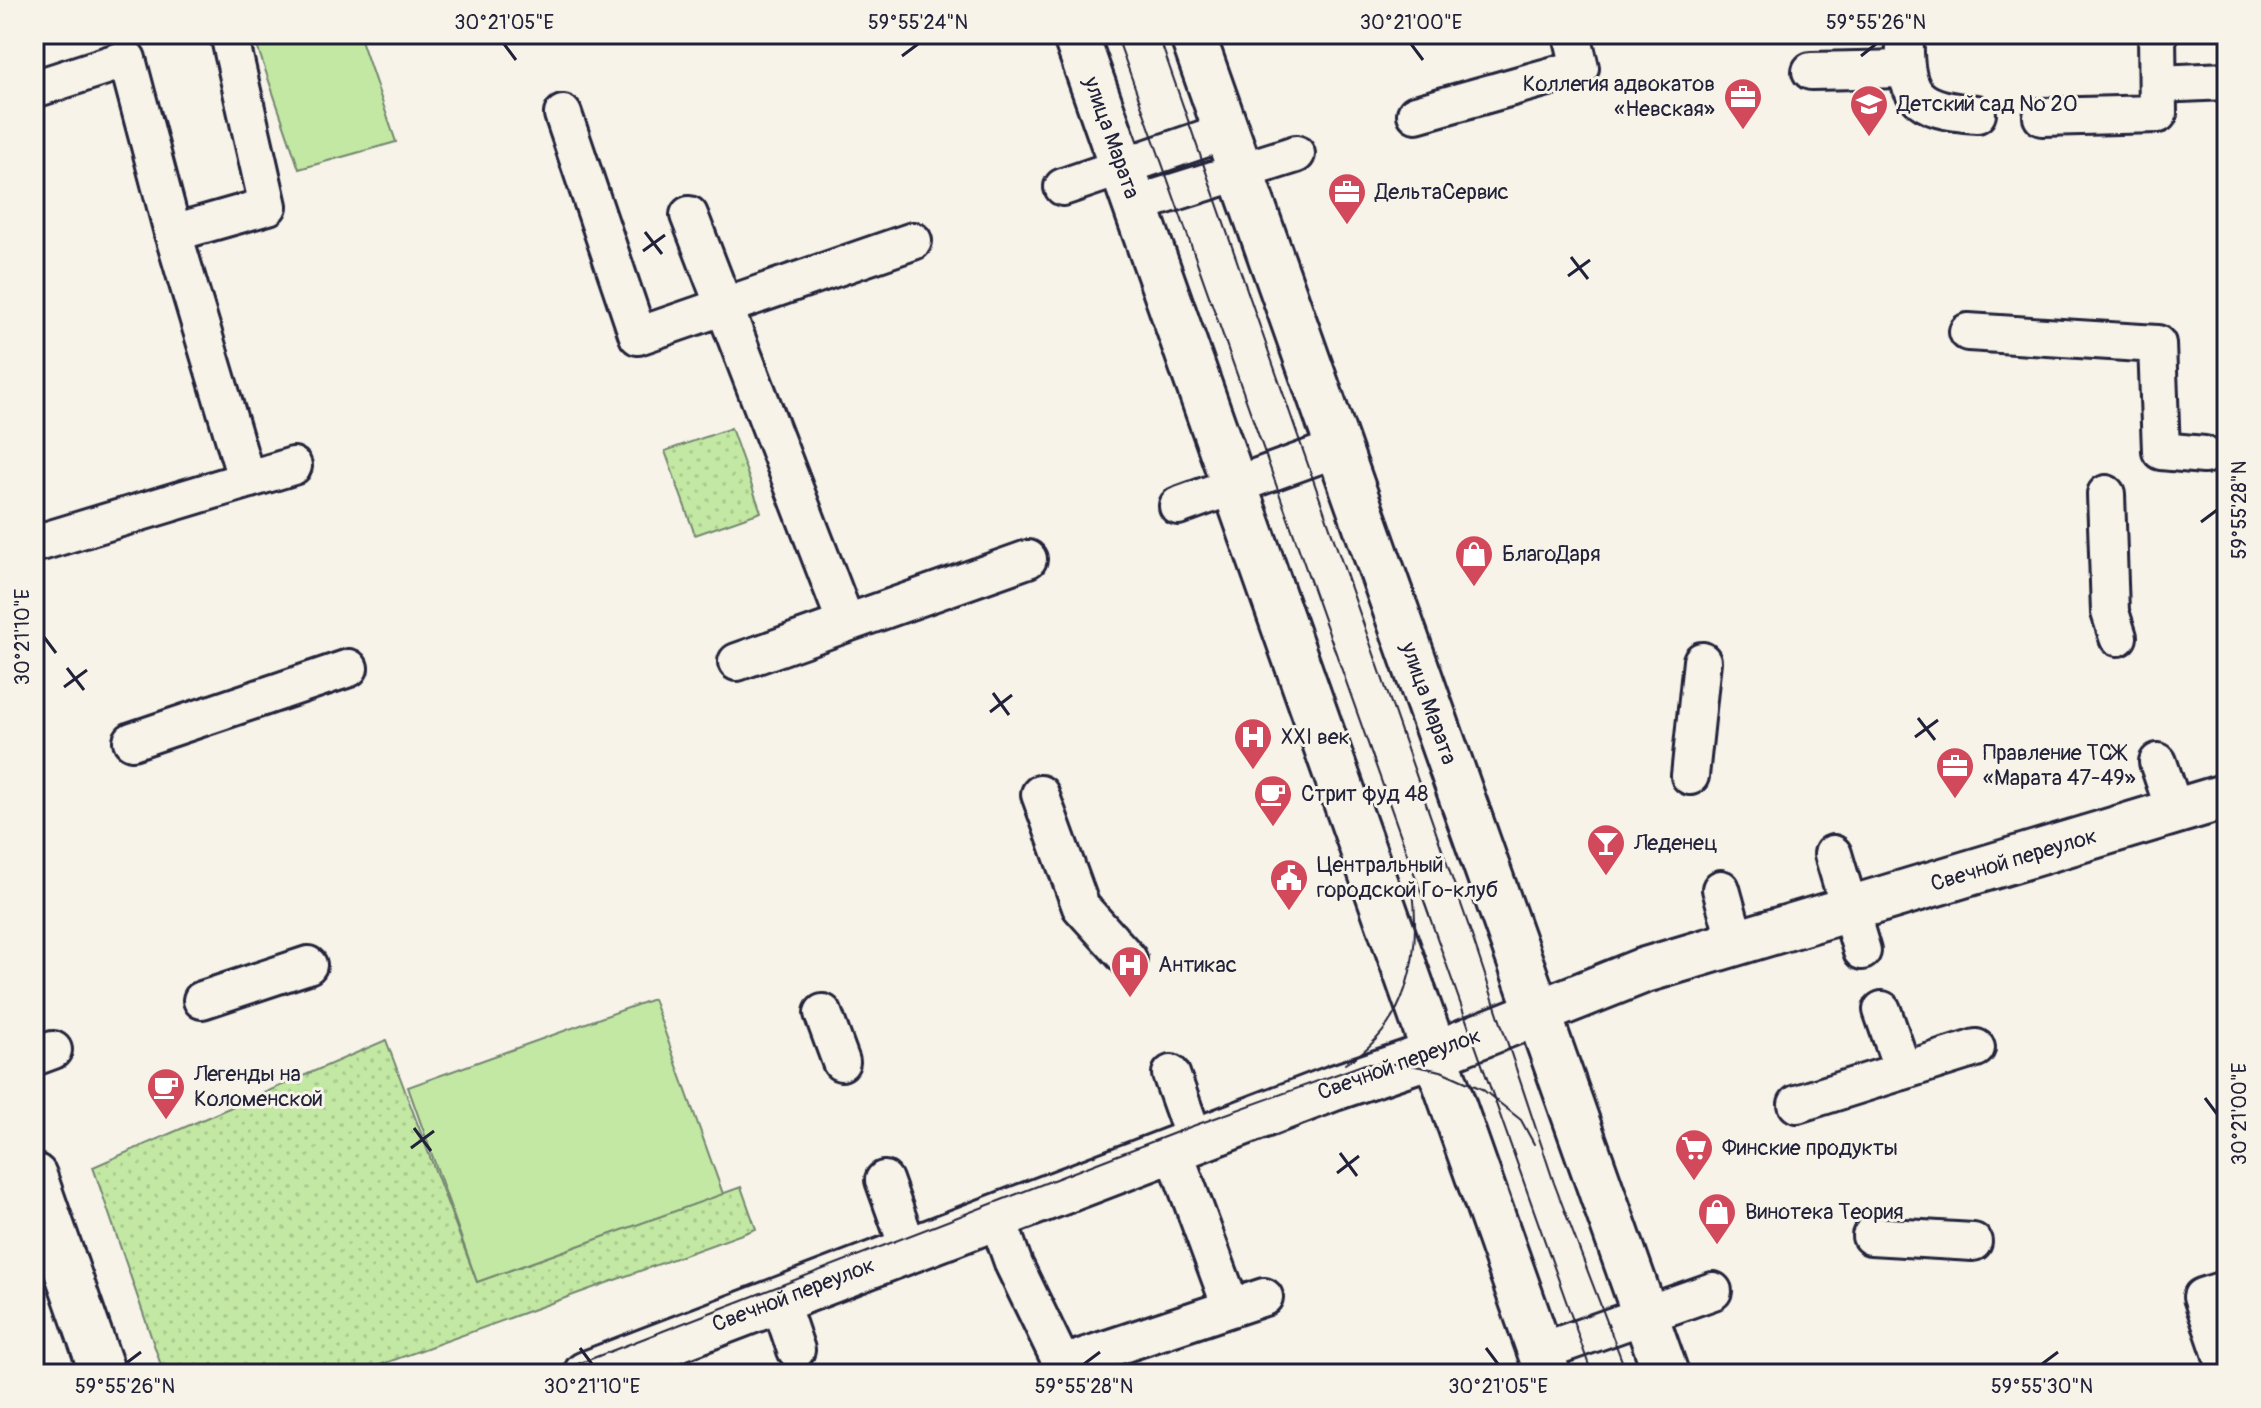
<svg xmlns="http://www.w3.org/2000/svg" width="2261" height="1408" font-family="Pangolin,sans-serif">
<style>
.grass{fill:url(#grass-dots);stroke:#72856f;stroke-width:2}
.garden{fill:#c3e8a3;stroke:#72856f;stroke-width:2}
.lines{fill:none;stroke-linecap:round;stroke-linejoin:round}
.service-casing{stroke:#22223b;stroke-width:42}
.minor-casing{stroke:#22223b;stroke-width:50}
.tertiary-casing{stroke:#22223b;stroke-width:50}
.service{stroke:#f7f3e8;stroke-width:36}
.minor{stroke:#f7f3e8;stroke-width:44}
.tertiary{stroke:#f7f3e8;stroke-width:44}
.tram{stroke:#22223b;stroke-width:2}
.ticks{fill:none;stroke:#22223b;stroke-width:3}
.labels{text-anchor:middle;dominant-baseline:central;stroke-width:6;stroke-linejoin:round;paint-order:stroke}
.poi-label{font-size:22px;fill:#22223b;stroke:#f7f3e8;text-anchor:start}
.street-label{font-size:22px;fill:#22223b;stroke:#f7f3e8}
.neatline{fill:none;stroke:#22223b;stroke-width:3}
.ticks-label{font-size:20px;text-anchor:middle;fill:#22223b}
</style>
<defs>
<pattern id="grass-dots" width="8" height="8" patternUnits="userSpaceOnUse" patternTransform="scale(2)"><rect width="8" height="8" fill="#c3e8a3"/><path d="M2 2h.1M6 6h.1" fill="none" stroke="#a7c78d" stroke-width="1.8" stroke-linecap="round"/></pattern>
</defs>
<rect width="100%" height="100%" fill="#f7f3e8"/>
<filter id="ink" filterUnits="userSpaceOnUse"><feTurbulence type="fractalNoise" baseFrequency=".0125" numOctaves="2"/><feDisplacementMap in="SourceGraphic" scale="16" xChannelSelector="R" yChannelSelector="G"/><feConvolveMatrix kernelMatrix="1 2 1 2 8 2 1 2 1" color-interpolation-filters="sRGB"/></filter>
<g filter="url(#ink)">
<g class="grass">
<polygon points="731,428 761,512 695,535 665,451"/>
<polygon points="386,1040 477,1282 741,1187 756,1229 355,1374 164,1374 93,1167"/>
</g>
<g class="garden">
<polygon points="253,34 359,34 396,142 299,169"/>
<polygon points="653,999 723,1194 477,1282 408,1087"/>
</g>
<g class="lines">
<defs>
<g id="service">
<path d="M 1905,34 C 1903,96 1915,110 1977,114"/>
<polyline points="1811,71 1904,69"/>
<polyline points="2158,84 2227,81"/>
<polyline points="34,89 127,59 173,233 246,478"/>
<polyline points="563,114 638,336 913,241"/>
<polyline points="1416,114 1580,68 1572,34"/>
<polyline points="2042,117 2158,114 2157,34"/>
<polyline points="1063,187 1227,131"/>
<polyline points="1134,205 1296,154"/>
<polyline points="689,215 846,623"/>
<polyline points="173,233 268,206 229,34"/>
<polyline points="1968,332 2157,344 2161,451 2204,455"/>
<polyline points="2106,494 2110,612 2118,637"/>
<polyline points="1178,506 1338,448"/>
<polyline points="41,542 293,466"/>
<polyline points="737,662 1028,559"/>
<polyline points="132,741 349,668"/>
<polyline points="2158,762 2175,812"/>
<polyline points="1690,776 1702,661"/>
<polyline points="1040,794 1081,907 1128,959"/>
<polyline points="1833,854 1862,951"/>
<polyline points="1721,889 1736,943"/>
<polyline points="202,1000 308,965"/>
<polyline points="1882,1010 1903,1071"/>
<polyline points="823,1013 841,1062"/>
<polyline points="34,1057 53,1050"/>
<polyline points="1171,1074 1195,1141"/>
<polyline points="1797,1104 1976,1048"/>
<polyline points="1173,1149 1231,1307"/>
<polyline points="884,1180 909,1250"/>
<polyline points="997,1217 1014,1265 1062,1364"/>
<polyline points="1871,1236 1973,1242"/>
<polyline points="2227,1289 2202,1297 2227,1370"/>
<polyline points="779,1300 796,1350"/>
<polyline points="1540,1352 1713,1291"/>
<polyline points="1057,1374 1062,1364 1264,1297"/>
</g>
<g id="minor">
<path id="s1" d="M 1434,1054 L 1642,971 L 2227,796"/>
<polyline points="34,1176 103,1374"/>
</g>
<g id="tertiary">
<path id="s2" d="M 1075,34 L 1548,1374"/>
<path id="s3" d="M 1192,34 L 1666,1374"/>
<path id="s4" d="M 586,1374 L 1334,1088 L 1434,1054"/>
</g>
</defs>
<use href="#service" class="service-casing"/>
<use href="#minor" class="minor-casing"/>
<use href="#tertiary" class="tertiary-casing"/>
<use href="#service" class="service"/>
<use href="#minor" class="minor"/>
<use href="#tertiary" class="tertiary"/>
<g class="tram">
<polyline points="1116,34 1592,1374"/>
<polyline points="1158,34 1469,927 1554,1183 1627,1374"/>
<path d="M 1345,1064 C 1407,1028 1421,957 1413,890"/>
<polyline points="552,1374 1190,1127 1365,1064 1405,1064 1441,1071 1482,1089 1521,1120 1534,1144"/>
</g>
</g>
</g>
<path class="ticks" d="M 504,44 L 516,60M 1411,44 L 1423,60M 902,56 L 918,44M 1861,56 L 1876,44M 645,232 L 662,254M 643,251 L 665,235M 1571,257 L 1588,279M 1568,276 L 1590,260M 2201,522 L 2217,510M 44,637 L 56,653M 67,668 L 84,690M 64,687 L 87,670M 993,693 L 1009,715M 990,712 L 1012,695M 1918,718 L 1935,740M 1915,737 L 1938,720M 2205,1098 L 2217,1114M 414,1128 L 431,1151M 411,1148 L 434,1131M 1340,1153 L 1357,1176M 1337,1173 L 1359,1156M 580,1348 L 592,1364M 1486,1348 L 1498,1364M 125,1364 L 141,1352M 1084,1364 L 1100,1352M 2042,1364 L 2058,1352"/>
<defs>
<symbol id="office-pin" viewBox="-11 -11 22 30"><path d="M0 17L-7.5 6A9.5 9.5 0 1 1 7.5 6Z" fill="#d1495b" stroke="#f7f3e8"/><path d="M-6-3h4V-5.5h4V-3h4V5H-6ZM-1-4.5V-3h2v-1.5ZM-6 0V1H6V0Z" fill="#fff"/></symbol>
<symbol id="school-pin" viewBox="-11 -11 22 30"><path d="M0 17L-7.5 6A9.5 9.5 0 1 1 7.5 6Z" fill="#d1495b" stroke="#f7f3e8"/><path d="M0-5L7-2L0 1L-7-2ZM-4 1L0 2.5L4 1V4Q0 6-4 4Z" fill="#fff"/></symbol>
<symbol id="shop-pin" viewBox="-11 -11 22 30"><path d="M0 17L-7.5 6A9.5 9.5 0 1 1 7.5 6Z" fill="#d1495b" stroke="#f7f3e8"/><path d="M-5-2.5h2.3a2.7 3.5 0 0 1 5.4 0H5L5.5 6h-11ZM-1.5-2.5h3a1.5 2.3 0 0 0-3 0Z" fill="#fff"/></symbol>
<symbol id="hospital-pin" viewBox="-11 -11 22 30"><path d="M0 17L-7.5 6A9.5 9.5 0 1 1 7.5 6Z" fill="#d1495b" stroke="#f7f3e8"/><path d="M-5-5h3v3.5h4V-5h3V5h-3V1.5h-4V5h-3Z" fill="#fff"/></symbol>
<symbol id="cafe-pin" viewBox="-11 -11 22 30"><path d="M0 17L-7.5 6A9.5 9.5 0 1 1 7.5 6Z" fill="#d1495b" stroke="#f7f3e8"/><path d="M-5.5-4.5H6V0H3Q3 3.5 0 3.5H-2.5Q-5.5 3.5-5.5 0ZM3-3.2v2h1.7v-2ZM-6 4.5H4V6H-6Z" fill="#fff"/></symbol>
<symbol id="bar-pin" viewBox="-11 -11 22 30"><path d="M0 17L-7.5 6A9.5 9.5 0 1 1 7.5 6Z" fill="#d1495b" stroke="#f7f3e8"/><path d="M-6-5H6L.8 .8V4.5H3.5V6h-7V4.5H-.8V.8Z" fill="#fff"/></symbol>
<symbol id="civic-pin" viewBox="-11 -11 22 30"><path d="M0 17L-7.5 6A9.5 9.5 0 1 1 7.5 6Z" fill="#d1495b" stroke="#f7f3e8"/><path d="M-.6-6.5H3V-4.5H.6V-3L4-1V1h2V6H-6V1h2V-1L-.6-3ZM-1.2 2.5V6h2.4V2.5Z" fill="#fff"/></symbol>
<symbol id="supermarket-pin" viewBox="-11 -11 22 30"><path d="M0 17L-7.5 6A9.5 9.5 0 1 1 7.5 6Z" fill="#d1495b" stroke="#f7f3e8"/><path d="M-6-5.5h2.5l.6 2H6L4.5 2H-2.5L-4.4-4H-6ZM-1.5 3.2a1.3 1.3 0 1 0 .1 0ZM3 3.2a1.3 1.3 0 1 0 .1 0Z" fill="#fff"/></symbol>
</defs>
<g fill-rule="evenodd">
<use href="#office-pin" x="1721" y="75" width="44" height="60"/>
<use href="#school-pin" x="1847" y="82" width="44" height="60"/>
<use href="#office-pin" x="1325" y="170" width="44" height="60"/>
<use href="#shop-pin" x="1452" y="532" width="44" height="60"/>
<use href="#hospital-pin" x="1231" y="715" width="44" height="60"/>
<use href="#office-pin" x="1933" y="744" width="44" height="60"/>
<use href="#cafe-pin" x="1251" y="772" width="44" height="60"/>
<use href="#bar-pin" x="1584" y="821" width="44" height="60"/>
<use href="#civic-pin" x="1267" y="856" width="44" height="60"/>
<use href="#hospital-pin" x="1108" y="943" width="44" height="60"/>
<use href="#cafe-pin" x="144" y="1065" width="44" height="60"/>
<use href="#supermarket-pin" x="1672" y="1126" width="44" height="60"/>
<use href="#shop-pin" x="1695" y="1190" width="44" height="60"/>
</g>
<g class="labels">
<g class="poi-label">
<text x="1715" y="84" text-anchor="end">Коллегия адвокатов<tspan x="1715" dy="25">«Невская»</tspan></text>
<text x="1897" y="104">Детский сад № 20</text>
<text x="1375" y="192">ДельтаСервис</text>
<text x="1502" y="554">БлагоДаря</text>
<text x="1281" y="737">XXI век</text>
<text x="1983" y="753">Правление ТСЖ<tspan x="1983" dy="25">«Марата 47-49»</tspan></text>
<text x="1301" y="794">Стрит фуд 48</text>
<text x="1634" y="843">Леденец</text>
<text x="1317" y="865">Центральный<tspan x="1317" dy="25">городской Го-клуб</tspan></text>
<text x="1158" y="965">Антикас</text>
<text x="194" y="1074">Легенды на<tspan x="194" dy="25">Коломенской</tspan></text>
<text x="1722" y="1148">Финские продукты</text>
<text x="1745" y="1212">Винотека Теория</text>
</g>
<g class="street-label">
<text stroke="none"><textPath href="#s2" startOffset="110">улица Марата</textPath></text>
<text stroke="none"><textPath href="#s3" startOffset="710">улица Марата</textPath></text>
<text stroke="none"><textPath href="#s1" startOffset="612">Свечной переулок</textPath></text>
<text transform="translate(1399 1064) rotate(-20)">Свечной переулок</text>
<text stroke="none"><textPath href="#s4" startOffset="222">Свечной переулок</textPath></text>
</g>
</g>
<rect width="2261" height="1408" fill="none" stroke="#f7f3e8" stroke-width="88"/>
<rect x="44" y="44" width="2173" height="1320" class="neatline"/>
<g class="ticks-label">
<text x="504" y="29">30°21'05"E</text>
<text x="918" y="29">59°55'24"N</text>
<text x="1411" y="29">30°21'00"E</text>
<text x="1876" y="29">59°55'26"N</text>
<text transform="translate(2239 510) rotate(-90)" y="7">59°55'28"N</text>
<text transform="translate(22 637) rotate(-90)" y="7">30°21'10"E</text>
<text transform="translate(2239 1114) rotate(-90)" y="7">30°21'00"E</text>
<text x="125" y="1393">59°55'26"N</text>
<text x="592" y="1393">30°21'10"E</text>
<text x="1084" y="1393">59°55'28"N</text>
<text x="1498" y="1393">30°21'05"E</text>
<text x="2042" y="1393">59°55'30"N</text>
</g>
</svg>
